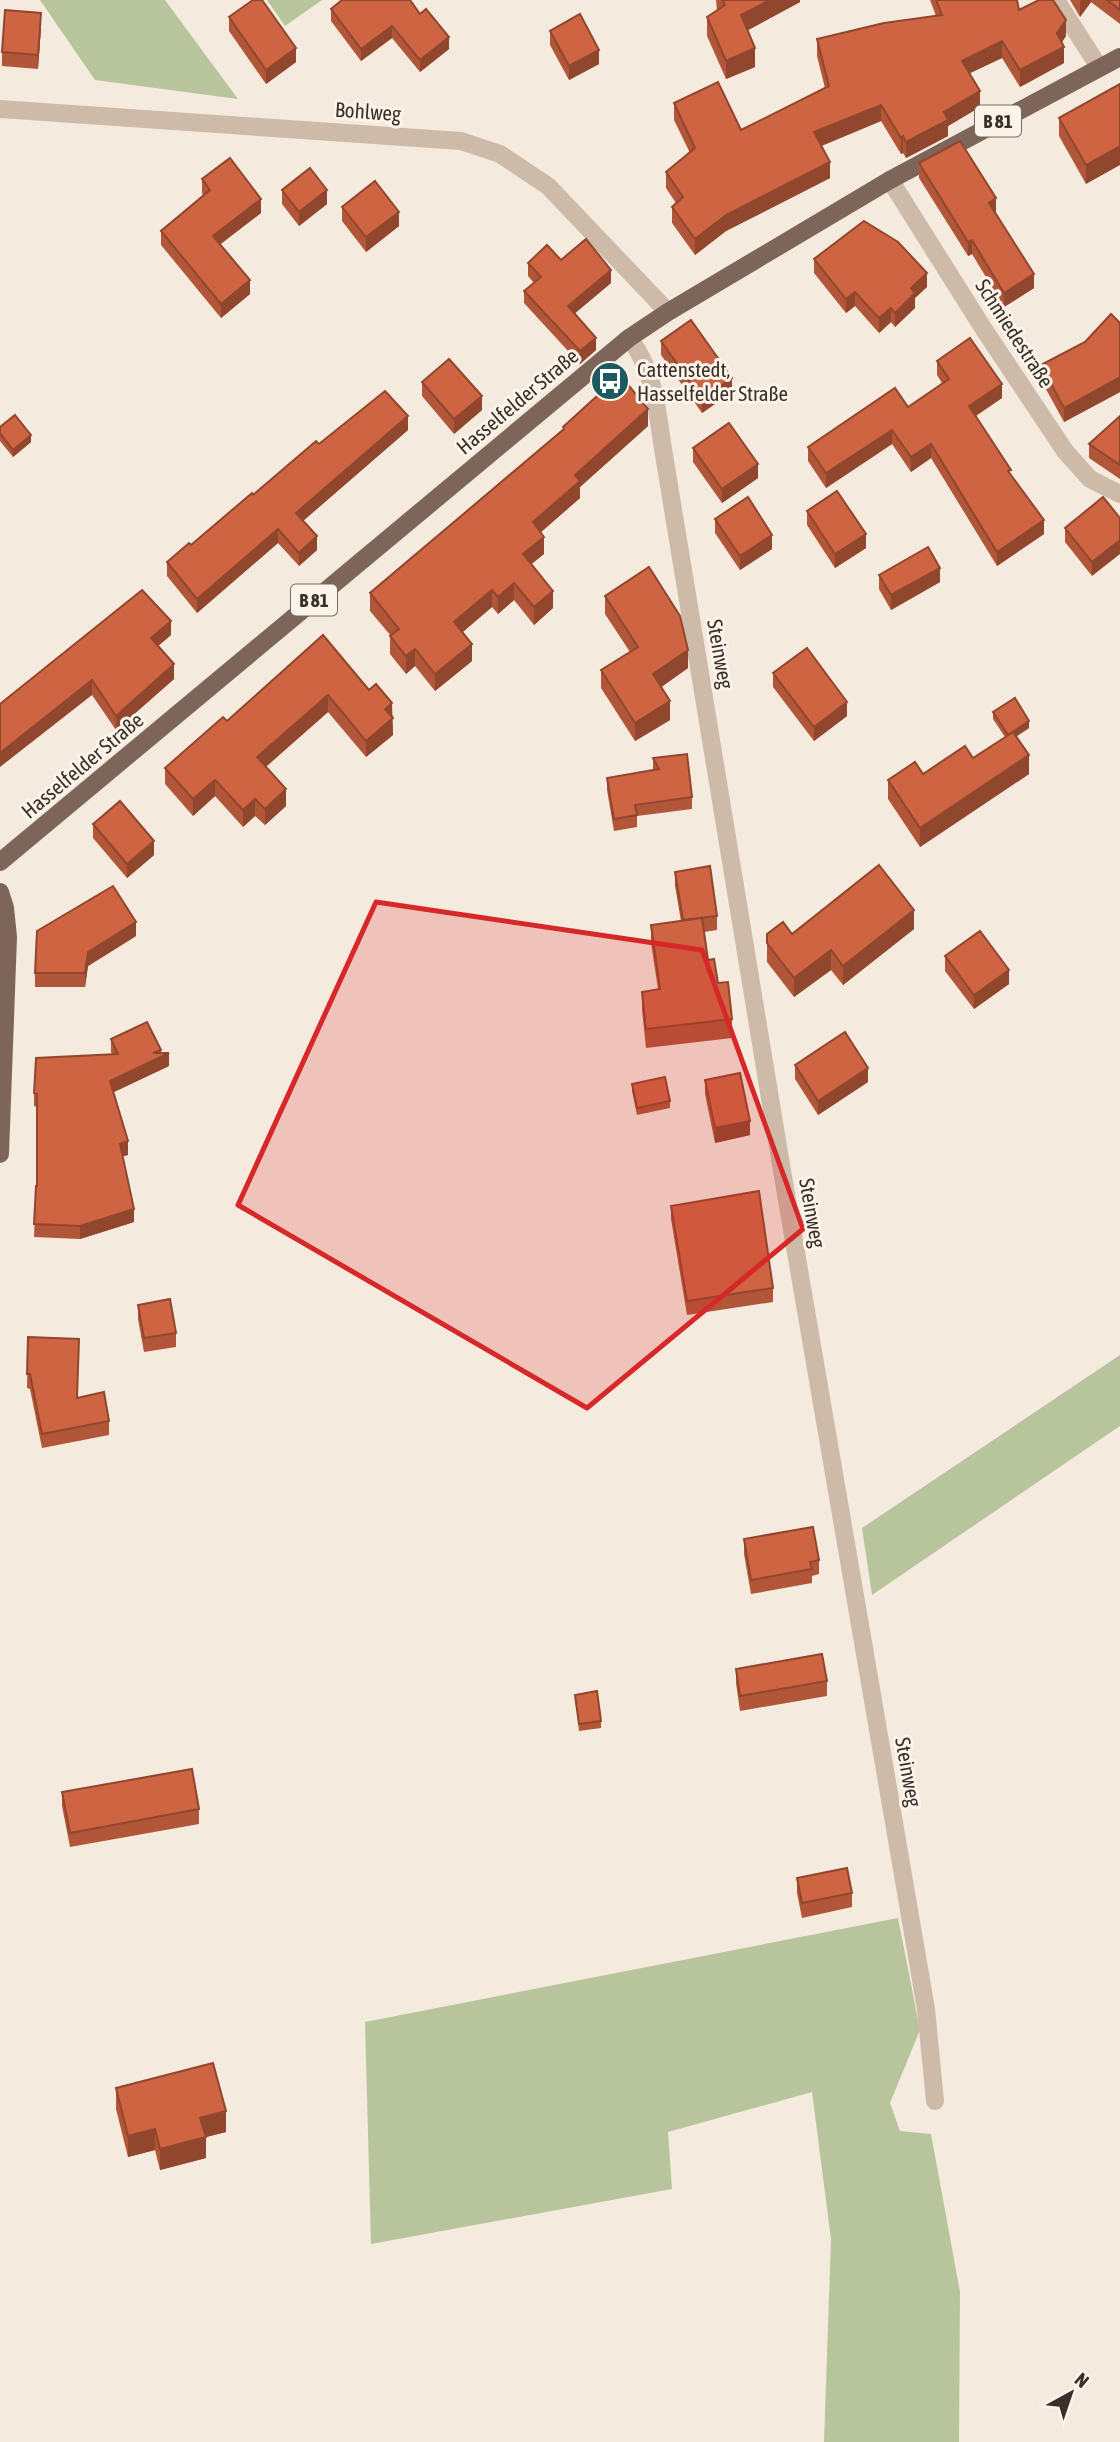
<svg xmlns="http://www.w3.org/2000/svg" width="1120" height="2442" font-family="'Asap Condensed',sans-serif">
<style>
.green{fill:#b8c59c}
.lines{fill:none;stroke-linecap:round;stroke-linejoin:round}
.minor{stroke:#cebaa9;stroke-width:18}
.major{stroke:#7e6559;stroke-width:18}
.wall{fill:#b25639}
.shaded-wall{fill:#91462e}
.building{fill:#cf6442;stroke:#91462e;stroke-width:2}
.marked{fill:#d62828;fill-opacity:0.2;stroke:#d62828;stroke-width:5;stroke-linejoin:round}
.labels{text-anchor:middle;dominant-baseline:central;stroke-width:6;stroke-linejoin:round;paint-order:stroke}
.shield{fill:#fbf4eb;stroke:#756a63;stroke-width:2}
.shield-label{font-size:19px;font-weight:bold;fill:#3b2f29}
.street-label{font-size:21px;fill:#3b2f29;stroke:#fbf4eb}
.poi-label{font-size:21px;fill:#3b2f29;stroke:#fbf4eb;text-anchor:start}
</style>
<rect width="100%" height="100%" fill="#f5eade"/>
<g class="green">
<polygon points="40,0 165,0 238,99 95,80"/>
<polygon points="267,0 322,0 285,26"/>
<polygon points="1120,1355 1120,1426 872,1595 862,1528"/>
<polygon points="898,1918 920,2030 890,2103 900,2131 931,2134 960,2292 959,2442 824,2442 831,2239 812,2092 668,2132 672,2189 371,2244 365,2022"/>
</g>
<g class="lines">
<g class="minor">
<polyline points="1056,0 1099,67"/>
<polyline points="0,109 461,141 500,154 548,186 668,312"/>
<polyline points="890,180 983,328 1065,451 1090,479 1120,494"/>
<path d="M 629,338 C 656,372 657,414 664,455 L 782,1171 L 926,2009 L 935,2101"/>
</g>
<g class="major">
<polyline points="0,862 629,338 668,312 890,180 1120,57"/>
<polyline points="0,892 5,908 8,937 0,1154"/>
</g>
</g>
<g class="wall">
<polygon points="342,0 449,49 420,72 392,38 361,61 331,21 331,9"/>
<polygon points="716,0 800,0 800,2 748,30 755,67 726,79 707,36 707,17 717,10"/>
<polygon points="930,0 1017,0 1019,10 1066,36 1062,42 1064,63 1020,87 1002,58 969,73 980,107 948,126 948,136 906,158 903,153 901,154 881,121 821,146 830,178 726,231 695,255 672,223 672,207 676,203 666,188 666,172 690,153 674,120 674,103 741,130 825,88 817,56 817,39 936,16"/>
<polygon points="1070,0 1120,0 1120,24 1091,2 1080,17"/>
<polygon points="229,17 296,62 266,84 229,31"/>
<polygon points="41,27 38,69 2,66 2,52"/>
<polygon points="550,31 599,64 569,80 550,45"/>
<polygon points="1120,84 1086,184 1059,136 1059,118"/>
<polygon points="919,163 996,212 995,213 1034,288 1004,307 972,254 968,256 919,178"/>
<polygon points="202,179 261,213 220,244 250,294 221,318 161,245 161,231 203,196 202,193"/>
<polygon points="282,190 327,204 299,226 282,204"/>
<polygon points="342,207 399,226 366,252 342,221"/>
<polygon points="814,259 927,287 915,298 915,308 895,327 891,322 879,333 855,306 846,313 814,273"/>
<polygon points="561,260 611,283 574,314 596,350 580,364 524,303 524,291 534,283 528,276 528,263"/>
<polygon points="1120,323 1120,392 1064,422 1041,380 1041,365"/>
<polygon points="661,341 732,392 702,413 661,355"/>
<polygon points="937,361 1002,398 976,416 1011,475 1044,534 997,566 931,458 911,472 892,444 826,488 808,461 808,447 908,407 942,383 937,375"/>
<polygon points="422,382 482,410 454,434 422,396"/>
<polygon points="1120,416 1120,479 1089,458 1089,444"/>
<polygon points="648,426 580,487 580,498 541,532 544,554 531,564 553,608 534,625 514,600 498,614 492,607 463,632 472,661 435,691 415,666 406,674 390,654 390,636 391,636 370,611 370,593 563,430 563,427"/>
<polygon points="0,427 31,442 13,457 0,441"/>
<polygon points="408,430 303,521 317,550 299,566 278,543 197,613 167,576 167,562 191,545 319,444"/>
<polygon points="693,448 758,478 722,503 693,462"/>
<polygon points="1103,497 1092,576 1065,542 1065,528"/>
<polygon points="807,511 866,548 835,568 807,525"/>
<polygon points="715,519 772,549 740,570 715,533"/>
<polygon points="879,575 940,582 891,610 879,589"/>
<polygon points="605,596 688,668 661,687 670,720 635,741 601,688 601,670 630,652 605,614"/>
<polygon points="171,635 158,646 174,679 116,730 92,695 0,704"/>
<polygon points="323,635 392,717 393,735 366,757 328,712 266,767 286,806 265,825 255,816 243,827 215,796 193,816 165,784 165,768 227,721"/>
<polygon points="773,673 847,716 814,741 773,687"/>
<polygon points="993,712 1029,728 1016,736 1029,774 920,847 888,799 888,780 923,774 973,758 1005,737 993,719"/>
<polygon points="653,758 692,797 692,809 637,816 637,827 614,831 607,790 607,778 653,770"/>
<polygon points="93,824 154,855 127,878 93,838"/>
<polygon points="675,872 717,916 717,930 704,932 708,960 732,1019 732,1038 646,1048 642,1010 642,992 658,989 651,943 651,925 681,921 675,886"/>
<polygon points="914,929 843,985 831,970 794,997 767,962 767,934 792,934"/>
<polygon points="136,936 88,966 85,987 35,987 35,973"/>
<polygon points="945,956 1009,984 974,1009 945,971"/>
<polygon points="111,1039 161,1053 169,1066 113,1092 128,1155 123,1156 134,1222 80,1239 34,1237 36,1186 37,1186 37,1107 34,1106 34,1093 112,1054 111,1052"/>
<polygon points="795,1065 868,1082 818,1115 795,1079"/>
<polygon points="705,1080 750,1135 715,1143 705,1094"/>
<polygon points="632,1084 670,1101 670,1108 637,1115 632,1091"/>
<polygon points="671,1206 773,1288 773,1302 687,1315 671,1219"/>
<polygon points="138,1305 176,1333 176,1347 144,1352 138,1319"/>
<polygon points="28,1337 79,1353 77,1397 109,1421 109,1435 42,1448 30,1389 27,1388"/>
<polygon points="744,1539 819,1560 819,1574 812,1576 812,1583 751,1594 744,1554"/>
<polygon points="736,1669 827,1681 827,1696 740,1711 736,1683"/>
<polygon points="575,1695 601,1721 601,1728 579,1731"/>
<polygon points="62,1792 199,1809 199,1824 70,1847 62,1806"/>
<polygon points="797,1878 852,1893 852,1907 802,1918 797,1893"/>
<polygon points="116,2088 226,2132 206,2137 206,2158 160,2170 155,2150 128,2157 116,2109"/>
</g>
<g class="shaded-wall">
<polygon points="770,0 800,0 800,2 741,34 741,15"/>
<polygon points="1082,0 1091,0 1091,2 1080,17 1080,2"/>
<polygon points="41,13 41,27 38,69 38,55"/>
<polygon points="1066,20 1066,36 1057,49 1057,33"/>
<polygon points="392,26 392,38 361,61 361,49"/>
<polygon points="449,37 449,49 420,72 420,60"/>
<polygon points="1002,41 1002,58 962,77 962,61"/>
<polygon points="1064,47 1064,63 1020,87 1020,70"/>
<polygon points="296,48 296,62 266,84 266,70"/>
<polygon points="755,48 755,67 726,79 726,61"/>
<polygon points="599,50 599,64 569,80 569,66"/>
<polygon points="980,91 980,107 948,126 948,136 906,158 906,142 944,112"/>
<polygon points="881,105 881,121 814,149 814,132"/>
<polygon points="903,136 903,153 901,154 901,138"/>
<polygon points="1120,146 1120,165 1086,184 1086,165"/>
<polygon points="830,162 830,178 726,231 695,255 695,239 726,215"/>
<polygon points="327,190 327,204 299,226 299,212"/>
<polygon points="996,198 996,212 989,217 989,203"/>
<polygon points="261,199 261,213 213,250 213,236"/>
<polygon points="399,212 399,226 366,252 366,237"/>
<polygon points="972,240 972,254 968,256 968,242"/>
<polygon points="611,270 611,283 568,319 568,306"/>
<polygon points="927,273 927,287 915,298 915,308 895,327 895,313 911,288"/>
<polygon points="1034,274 1034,288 1004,307 1004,293"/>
<polygon points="250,280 250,294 221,318 221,304"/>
<polygon points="855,292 855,306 846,313 846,299"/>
<polygon points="891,308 891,322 879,333 879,318"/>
<polygon points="596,338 596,350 580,364 580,351"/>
<polygon points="1120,377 1120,392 1064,422 1064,408"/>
<polygon points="732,378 732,392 702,413 702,399"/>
<polygon points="1002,384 1002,398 969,420 969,406"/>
<polygon points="482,396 482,410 454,434 454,419"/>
<polygon points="648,409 648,426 580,487 580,498 533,539 533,522 575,475"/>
<polygon points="408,416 408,430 296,527 296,513"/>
<polygon points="892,430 892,444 826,488 826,473"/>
<polygon points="31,435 31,442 13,457 13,450"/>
<polygon points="931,444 931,458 911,472 911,457"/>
<polygon points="758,464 758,478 722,503 722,489"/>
<polygon points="1044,520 1044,534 997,566 997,552"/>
<polygon points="278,529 278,543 197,613 197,599"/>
<polygon points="866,534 866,548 835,568 835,554"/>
<polygon points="772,535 772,549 740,570 740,556"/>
<polygon points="317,536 317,550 299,566 299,553"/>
<polygon points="544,537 544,554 523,571 523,554"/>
<polygon points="1120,540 1120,554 1092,576 1092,562"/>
<polygon points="940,568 940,582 891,610 891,595"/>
<polygon points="514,583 514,600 498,614 498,597"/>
<polygon points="492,590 492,607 454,639 454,622"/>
<polygon points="553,591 553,608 534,625 534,607"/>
<polygon points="171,621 171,635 151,652 151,638"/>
<polygon points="472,644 472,661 435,691 435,674"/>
<polygon points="415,649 415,666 406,674 406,656"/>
<polygon points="688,650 688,668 653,693 653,674"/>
<polygon points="174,664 174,679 116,730 116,716"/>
<polygon points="92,680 92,695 0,767 0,753"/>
<polygon points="328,695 328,712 257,774 257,757"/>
<polygon points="670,701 670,720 635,741 635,723"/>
<polygon points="847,702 847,716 814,741 814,727"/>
<polygon points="392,703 393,735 366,757 366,741 385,709"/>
<polygon points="1029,721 1029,728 1008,742 1008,735"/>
<polygon points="1029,755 1029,774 920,847 920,828"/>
<polygon points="215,780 215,796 193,816 193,799"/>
<polygon points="286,789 286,806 265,825 265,809"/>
<polygon points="255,799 255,816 243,827 243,810"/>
<polygon points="154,841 154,855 127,878 127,864"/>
<polygon points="914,910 914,929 843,985 843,966"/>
<polygon points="136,922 136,936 88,966 85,987 85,973 88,952"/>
<polygon points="831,950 831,970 794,997 794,978"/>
<polygon points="1009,970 1009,984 974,1009 974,995"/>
<polygon points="161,1050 161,1057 169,1053 169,1066 110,1094 110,1081"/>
<polygon points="868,1068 868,1082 818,1115 818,1101"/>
<polygon points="750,1121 750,1135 715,1143 715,1128"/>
<polygon points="128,1141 128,1155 120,1157 120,1144"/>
<polygon points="134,1209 134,1222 80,1239 80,1226"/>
<polygon points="226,2111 226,2132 206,2137 206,2158 160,2170 160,2149 200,2118"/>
<polygon points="155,2129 155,2150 128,2157 128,2136"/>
</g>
<g class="building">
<polygon points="253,0 262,0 296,48 266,70 229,17"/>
<polygon points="342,0 410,0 420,14 426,9 449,37 420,60 392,26 361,49 331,9"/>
<polygon points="722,0 770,0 741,15 755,48 726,61 707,17 725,5"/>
<polygon points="936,0 1017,0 1019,10 1039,0 1053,0 1066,20 1057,33 1064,47 1020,70 1002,41 962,61 980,91 944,112 948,120 906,142 903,136 901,138 881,105 814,132 830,162 726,215 695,239 672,207 683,197 666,172 695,148 674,103 718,82 741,130 829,86 817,39 884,23 942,15"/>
<polygon points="1107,0 1120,0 1120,10"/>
<polygon points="5,10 41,13 38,55 2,52"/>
<polygon points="580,14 599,50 569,66 550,31"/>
<polygon points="1120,84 1120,146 1086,165 1059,118"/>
<polygon points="960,141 996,198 989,203 1034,274 1004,293 972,240 968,242 919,163"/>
<polygon points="230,158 261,199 213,236 250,280 221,304 161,231 210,190 202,179"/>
<polygon points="310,168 327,190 299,212 282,190"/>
<polygon points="375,181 399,212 366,237 342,207"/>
<polygon points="864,221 898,242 927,273 911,288 915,293 895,313 891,308 879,318 855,292 846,299 814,259"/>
<polygon points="586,239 611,270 568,306 596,338 580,351 524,291 541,277 528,263 547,245 561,260"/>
<polygon points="1111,314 1120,323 1120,377 1064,408 1041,365 1085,342"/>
<polygon points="691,320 732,378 702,399 661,341"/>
<polygon points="970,338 1002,384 969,406 1011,470 1008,471 1044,520 997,552 931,444 911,457 892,430 826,473 808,447 895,388 908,407 949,379 937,361"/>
<polygon points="449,359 482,396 454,419 422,382"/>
<polygon points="620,375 648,409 575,475 580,481 533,522 544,537 523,554 553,591 534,607 514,583 498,597 492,590 454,622 472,644 435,674 415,649 406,656 390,636 399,629 370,593 564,429 563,427"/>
<polygon points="385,391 408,416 296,513 317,536 299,553 278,529 197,599 167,562 189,543 191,545 252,493 253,495 316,441 319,444"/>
<polygon points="15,415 31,435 13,450 0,433 0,427"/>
<polygon points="1120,416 1120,465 1089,444"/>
<polygon points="729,423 758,464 722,489 693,448"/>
<polygon points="837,491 866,534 835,554 807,511"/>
<polygon points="748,497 772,535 740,556 715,519"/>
<polygon points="1103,497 1120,518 1120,540 1092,562 1065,528"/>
<polygon points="928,547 940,568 891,595 879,575"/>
<polygon points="649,567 680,616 688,650 653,674 670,701 635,723 601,670 638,647 605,596"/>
<polygon points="142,590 171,621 151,638 174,664 116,716 92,680 0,753 0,704"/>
<polygon points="323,635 369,690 376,684 392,703 385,709 393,718 366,741 328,695 257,757 286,789 265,809 255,799 243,810 215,780 193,799 165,768 223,717 227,721"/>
<polygon points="807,648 847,702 814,727 773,673"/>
<polygon points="1015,698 1029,721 1008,735 993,712"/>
<polygon points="1013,732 1029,755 920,828 888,780 915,762 923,774 965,746 973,758"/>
<polygon points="687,754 692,797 635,805 637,815 614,819 607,778 659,769 653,758"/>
<polygon points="120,801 154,841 127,864 93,824"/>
<polygon points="879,865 914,910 843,966 831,950 794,978 767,943 767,934 783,922 792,934"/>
<polygon points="710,866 717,916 683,920 675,872"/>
<polygon points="113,886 136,922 88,952 85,973 35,973 37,931"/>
<polygon points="702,918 708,960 714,959 718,983 728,982 732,1019 646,1029 642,992 660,989 651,925"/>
<polygon points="980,931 1009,970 974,995 945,956"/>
<polygon points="147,1022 161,1050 153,1053 169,1053 110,1081 128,1141 120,1144 134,1209 80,1226 34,1224 36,1186 37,1186 37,1094 34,1093 36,1058 118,1054 111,1039"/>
<polygon points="845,1032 868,1068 818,1101 795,1065"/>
<polygon points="740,1073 750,1121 715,1128 705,1080"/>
<polygon points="665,1077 670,1101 637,1108 632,1084"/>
<polygon points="759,1191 773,1288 687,1301 671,1206"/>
<polygon points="170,1299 176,1333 144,1338 138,1305"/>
<polygon points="28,1337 79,1339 77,1398 104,1392 109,1421 42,1434 30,1374 27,1374"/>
<polygon points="813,1527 819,1560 810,1562 812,1569 751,1580 744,1539"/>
<polygon points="822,1654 827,1681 740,1696 736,1669"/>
<polygon points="597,1691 601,1721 579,1724 575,1695"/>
<polygon points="192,1769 199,1809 70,1833 62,1792"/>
<polygon points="847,1868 852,1893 802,1903 797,1878"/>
<polygon points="213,2063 226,2111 200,2118 206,2137 160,2149 155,2129 128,2136 116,2088"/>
</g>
<path class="marked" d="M 376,902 L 702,950 L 803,1229 L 587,1408 L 238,1205 Z"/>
<defs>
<symbol id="bus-disc" viewBox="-11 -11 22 22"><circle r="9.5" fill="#1b5b60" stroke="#fbf4eb"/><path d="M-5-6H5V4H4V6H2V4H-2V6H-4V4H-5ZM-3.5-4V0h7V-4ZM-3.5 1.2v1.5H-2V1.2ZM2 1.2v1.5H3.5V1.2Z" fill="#fff"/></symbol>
</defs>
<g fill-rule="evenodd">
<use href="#bus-disc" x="588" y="359" width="44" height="44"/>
</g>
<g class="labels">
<g class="shield">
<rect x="975" y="105.5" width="46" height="31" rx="5"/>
<rect x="291" y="584.5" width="46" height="31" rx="5"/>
</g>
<g class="shield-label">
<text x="998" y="121">B 81</text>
<text x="314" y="600">B 81</text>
</g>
<g class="street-label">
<text transform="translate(368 111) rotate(4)">Bohlweg</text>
<text transform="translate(1015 333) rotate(57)">Schmiedestraße</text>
<text transform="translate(517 401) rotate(-40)">Hasselfelder Straße</text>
<text transform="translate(721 654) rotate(80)">Steinweg</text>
<text transform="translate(82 765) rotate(-40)">Hasselfelder Straße</text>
<text transform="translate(813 1213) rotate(80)">Steinweg</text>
<text transform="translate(909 1772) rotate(80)">Steinweg</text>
</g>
<g class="poi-label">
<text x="637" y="369">Cattenstedt,<tspan x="637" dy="24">Hasselfelder Straße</tspan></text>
</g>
</g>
<g transform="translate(1071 2393) rotate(40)" stroke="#fbf4eb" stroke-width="5" paint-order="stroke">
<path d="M0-5L12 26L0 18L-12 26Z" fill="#3b2f29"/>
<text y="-10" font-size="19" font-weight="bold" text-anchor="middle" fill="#3b2f29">N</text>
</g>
</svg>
